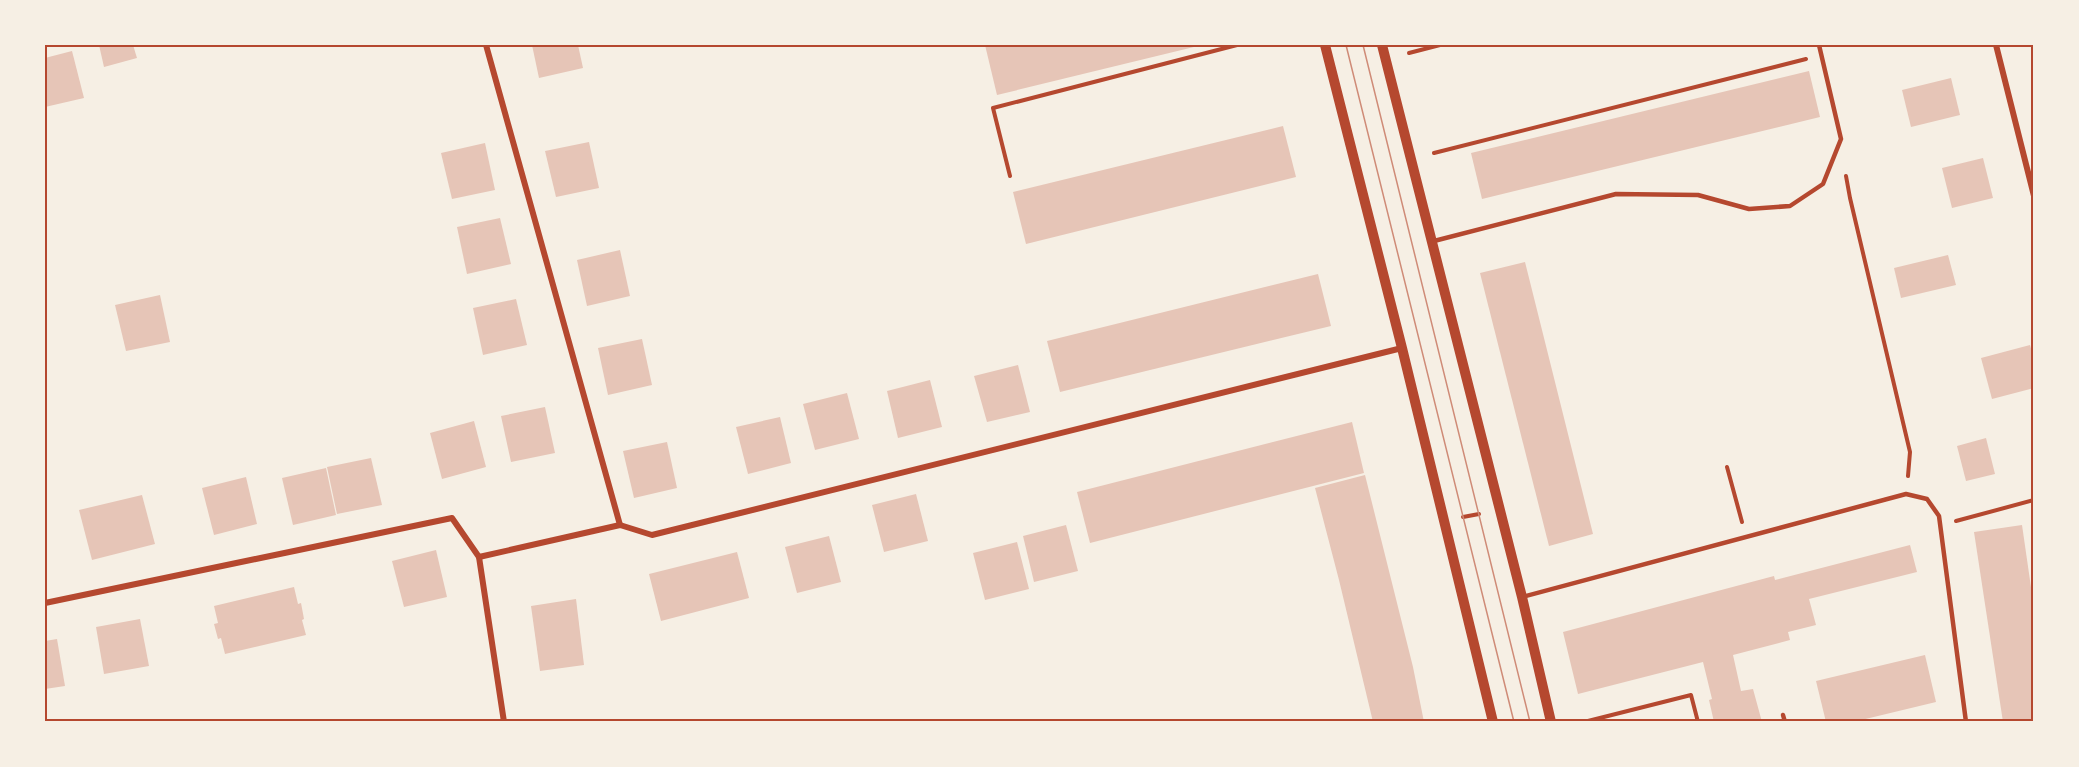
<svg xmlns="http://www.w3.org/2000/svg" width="2079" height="767" font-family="'Exo 2',sans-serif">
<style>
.building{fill:#e6c5b7}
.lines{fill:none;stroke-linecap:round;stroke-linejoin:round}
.path{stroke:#b5482f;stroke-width:4}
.service{stroke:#b5482f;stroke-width:4.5}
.minor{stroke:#b5482f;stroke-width:6}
.tertiary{stroke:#b5482f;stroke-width:10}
.tram{stroke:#cf8b77;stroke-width:1.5}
.neatline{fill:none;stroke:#b5482f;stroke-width:2}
</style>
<rect width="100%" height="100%" fill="#f6efe4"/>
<g class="building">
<polygon points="99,45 133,45 137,58 104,67"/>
<polygon points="532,45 578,45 583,68 539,78"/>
<polygon points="985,45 1198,45 1198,46 997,95"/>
<polygon points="72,51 84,98 45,107 45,58"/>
<polygon points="1809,71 1820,117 1482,199 1471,153"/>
<polygon points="1951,78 1960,115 1911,127 1902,90"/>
<polygon points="1283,126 1296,177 1026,244 1013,192"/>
<polygon points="589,142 599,188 556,197 545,151"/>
<polygon points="485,143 495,190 452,199 441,153"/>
<polygon points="1983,158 1993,198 1952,208 1942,168"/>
<polygon points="500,218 511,264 467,274 457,227"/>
<polygon points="620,250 630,296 587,306 577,260"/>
<polygon points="1948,255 1956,285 1901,298 1894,268"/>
<polygon points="1525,262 1593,534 1549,546 1480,273"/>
<polygon points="1318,274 1331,326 1060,392 1047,341"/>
<polygon points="160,295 170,342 126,351 115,305"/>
<polygon points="516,299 527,345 483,355 473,308"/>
<polygon points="642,339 652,385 608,395 598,348"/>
<polygon points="2030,345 2034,359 2034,388 1992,399 1981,358"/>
<polygon points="1018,365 1030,412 987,422 974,376"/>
<polygon points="930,380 942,427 898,438 887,391"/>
<polygon points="847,393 859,439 815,450 803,404"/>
<polygon points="545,407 555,453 511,462 501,416"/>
<polygon points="780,417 791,463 748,474 736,427"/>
<polygon points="474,421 486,467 442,479 430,433"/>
<polygon points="1352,422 1364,473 1090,543 1077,492"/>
<polygon points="1986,438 1995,474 1966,481 1957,446"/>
<polygon points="667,442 677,488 634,498 623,451"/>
<polygon points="371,458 382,505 337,514 327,467"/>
<polygon points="326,468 336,515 293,525 282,478"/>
<polygon points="1365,475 1413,667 1424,722 1373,722 1339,580 1315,488"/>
<polygon points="246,477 257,524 214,535 202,488"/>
<polygon points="916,494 928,541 884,552 872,505"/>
<polygon points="142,495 155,544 92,560 79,510"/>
<polygon points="1066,525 1078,571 1034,582 1023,536"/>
<polygon points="2022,525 2034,608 2034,722 2003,722 1974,532"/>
<polygon points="829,536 841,582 797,593 785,547"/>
<polygon points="1017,542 1029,589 985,600 973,553"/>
<polygon points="1910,545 1917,572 1809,599 1816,625 1788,632 1790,640 1733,655 1741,691 1753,689 1762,722 1714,722 1709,700 1712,699 1703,662 1578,694 1563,632 1774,576 1775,580"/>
<polygon points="436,550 447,597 404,607 392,561"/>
<polygon points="737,552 749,598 661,621 649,574"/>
<polygon points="294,587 298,604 301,603 304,619 302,620 306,635 225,654 221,638 218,639 214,624 218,623 214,606"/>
<polygon points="576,599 584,665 540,671 531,606"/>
<polygon points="140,619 149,666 104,674 96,627"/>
<polygon points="57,639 65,686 45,689 45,641"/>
<polygon points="1925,655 1936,702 1853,722 1826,722 1816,681"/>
</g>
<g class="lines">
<g class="path">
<polyline points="1409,53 1440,45"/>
<polyline points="1434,153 1806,59"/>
<polyline points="1010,176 993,108 1237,45"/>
<polyline points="1846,176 1850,198 1910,452 1908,476"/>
<polyline points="1727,467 1742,522"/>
<polyline points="1463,517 1479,514"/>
<polyline points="1956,521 2034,500"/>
<polyline points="1584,722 1691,695 1698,722"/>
</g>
<g class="service">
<polyline points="1434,241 1616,194 1698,195 1749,209 1790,206 1823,184 1841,139 1819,45"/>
<polyline points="1522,597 1906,494 1927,499 1939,516 1966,722"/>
<polyline points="1783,715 1785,722"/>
</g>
<g class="minor">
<polyline points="486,45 620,525"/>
<polyline points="1996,45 2034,196"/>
<polyline points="479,557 620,525 652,535 1402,348"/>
<polyline points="45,603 452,518 479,557 504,722"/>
</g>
<g class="tertiary">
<polyline points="1325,45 1402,348 1493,722"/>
<polyline points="1382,45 1522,597 1551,722"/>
</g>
<g class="tram">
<polyline points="1346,45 1514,722"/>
<polyline points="1363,45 1530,722"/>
</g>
</g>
<rect width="2079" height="767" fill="none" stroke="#f6efe4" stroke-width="93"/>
<rect x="46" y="46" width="1986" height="674" class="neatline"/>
</svg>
